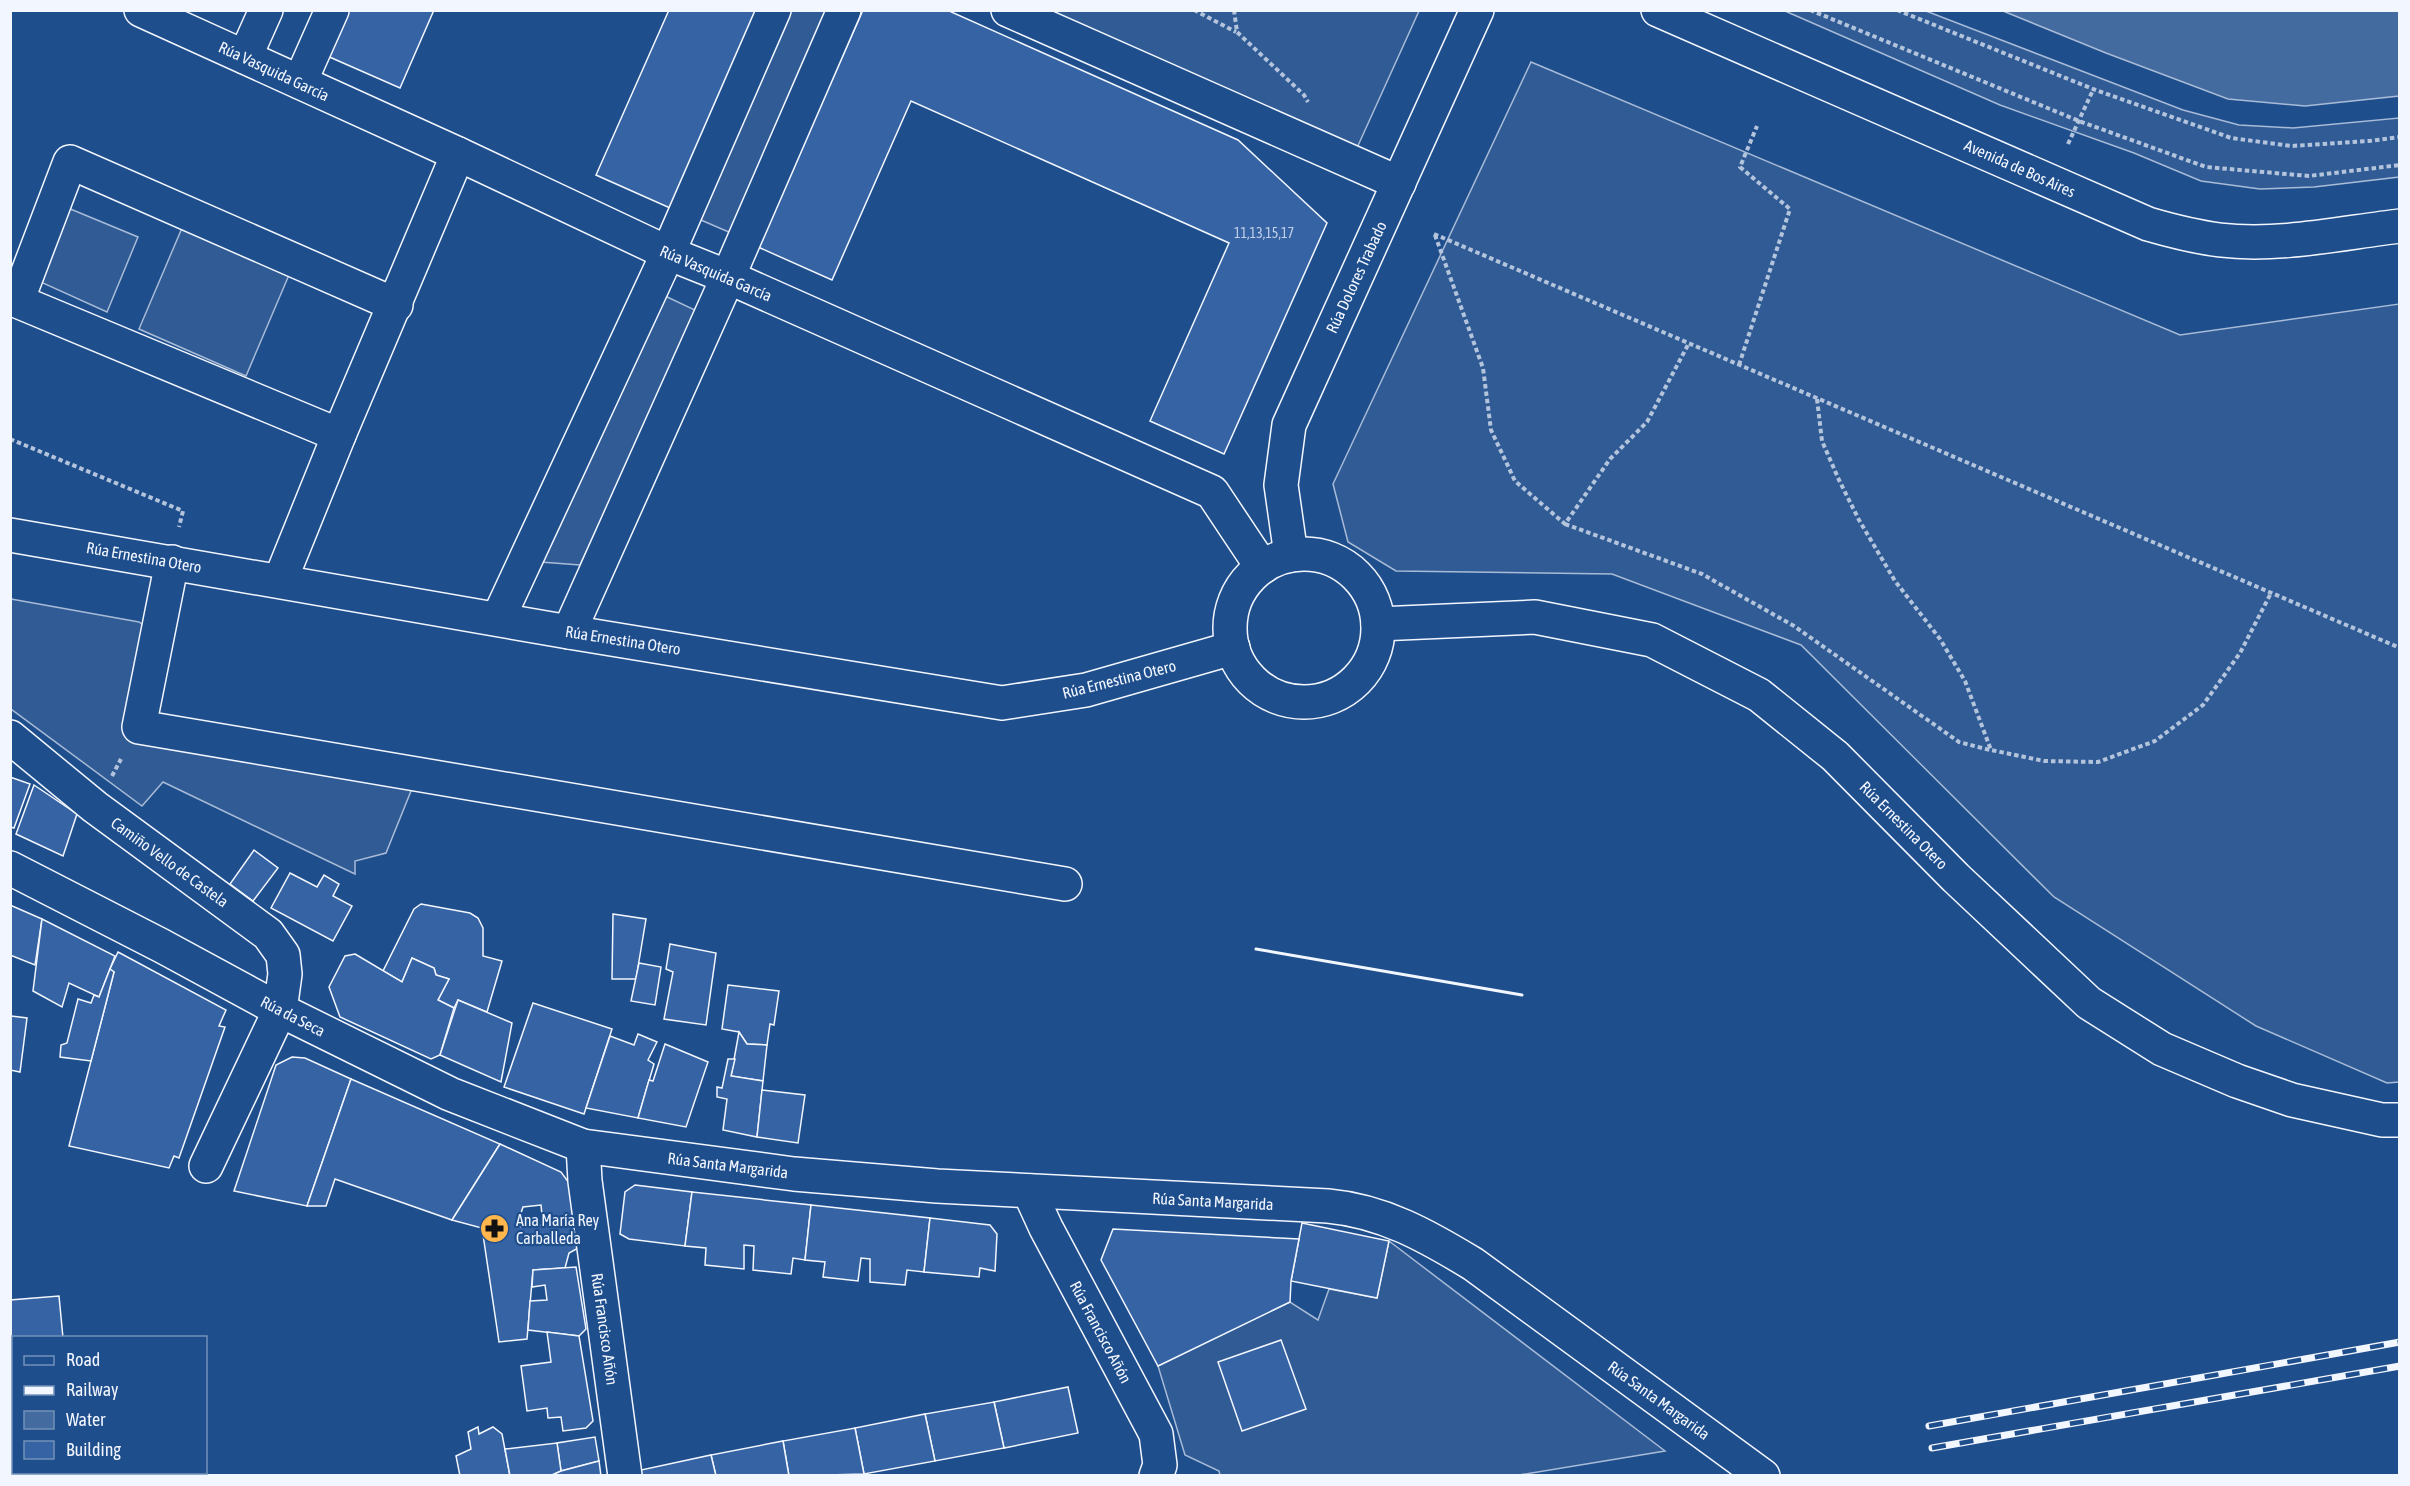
<svg xmlns="http://www.w3.org/2000/svg" width="2410" height="1486" font-family="'Asap Condensed',sans-serif">
<style>
.built{fill:#305b95;stroke:#a8bbd7;stroke-width:1.5}
.water{fill:#446ba0;stroke:#a8bbd7;stroke-width:1.5}
.building{fill:#3563a3;stroke:#f2f6ff;stroke-width:1.5;fill-rule:evenodd}
.lines{fill:none;stroke-linecap:round;stroke-linejoin:round}
.minor-casing{stroke:#f2f6ff;stroke-width:36}
.path{stroke:#b3c4dc;stroke-width:4;stroke-dasharray:4.5 3;stroke-linecap:butt}
.minor{stroke:#1f4e8c;stroke-width:33}
.rail-casing{stroke:#f2f6ff;stroke-width:7}
.rail{stroke:#1f4e8c;stroke-width:4.5;stroke-dasharray:14;stroke-linecap:butt}
.wall{stroke:#f2f6ff;stroke-width:3}
.labels{text-anchor:middle;dominant-baseline:central;stroke-width:4.5;stroke-linejoin:round;paint-order:stroke}
.number-label{font-size:14px;fill:#c3d1e8}
.street-label{font-size:16px;fill:#f2f6ff;stroke:#1f4e8c}
.poi-label{font-size:16px;fill:#f2f6ff;stroke:#1f4e8c;text-anchor:start}
</style>
<rect width="100%" height="100%" fill="#1f4e8c"/>
<g class="built">
<polygon points="785,11 829,11 731,233 694,217"/>
<polygon points="1044,11 1419,11 1356,150"/>
<polygon points="1785,11 1926,11 2183,110 2239,125 2293,128 2399,118 2399,177 2314,187 2260,189 2201,181 2134,153 2000,105"/>
<polygon points="1531,62 2180,335 2399,304 2399,1082 2387,1083 2256,1026 2054,897 1801,645 1612,574 1396,571 1348,542 1333,484"/>
<polygon points="68,208 138,237 107,312 34,279"/>
<polygon points="182,228 289,275 246,376 139,329"/>
<polygon points="663,295 697,311 580,565 541,562"/>
<polygon points="11,599 139,622 147,628 128,736 413,786 386,853 355,861 355,874 163,782 142,806 11,709"/>
<polygon points="1389,1241 1665,1451 1519,1475 1220,1475 1219,1471 1185,1455 1158,1366 1290,1302 1318,1320 1329,1289 1377,1298"/>
</g>
<polygon class="water" points="2003,11 2399,11 2399,96 2305,106 2228,99 2106,53"/>
<g class="building">
<polygon points="345,10 434,10 400,88 325,55"/>
<polygon points="669,10 758,10 670,208 596,175"/>
<polygon points="863,10 947,10 1238,140 1327,223 1224,454 1150,421 1229,243 911,101 832,280 758,247"/>
<polygon points="10,777 30,784 14,828 10,827"/>
<polygon points="34,785 77,814 63,856 16,834"/>
<polygon points="254,850 278,868 253,901 230,884"/>
<polygon points="290,873 317,887 324,875 339,884 333,896 352,906 333,941 271,908"/>
<polygon points="421,904 470,913 478,918 483,928 483,956 502,961 487,1012 458,1000 454,1008 438,1000 449,979 436,975 434,968 412,958 402,982 383,971 414,909"/>
<polygon points="10,905 42,919 35,965 10,955"/>
<polygon points="613,914 646,919 636,979 612,979"/>
<polygon points="42,919 115,956 99,997 69,983 62,1007 33,991"/>
<polygon points="670,944 716,953 706,1025 664,1019 673,972 666,969"/>
<polygon points="118,952 226,1010 219,1026 225,1027 179,1158 174,1156 169,1168 69,1146 114,972 110,969"/>
<polygon points="355,954 402,982 412,958 434,968 436,975 449,979 438,1000 454,1008 440,1055 431,1059 340,1017 329,987 345,956"/>
<polygon points="639,963 661,967 655,1005 631,1001"/>
<polygon points="110,969 114,972 91,1061 60,1057 61,1045 67,1043 78,999 91,1003 94,995 99,997"/>
<polygon points="728,985 779,991 774,1025 770,1024 767,1045 747,1044 739,1032 722,1029"/>
<polygon points="458,1000 512,1023 501,1082 440,1055"/>
<polygon points="533,1003 612,1029 584,1114 504,1087"/>
<polygon points="11,1016 27,1018 20,1072 10,1070"/>
<polygon points="739,1032 747,1044 767,1045 763,1081 731,1076"/>
<polygon points="638,1034 657,1042 648,1060 654,1064 638,1118 586,1108 610,1036 634,1045"/>
<polygon points="665,1044 708,1062 686,1127 638,1118 649,1080 653,1081"/>
<polygon points="292,1057 305,1058 351,1079 307,1206 234,1191 276,1065"/>
<polygon points="728,1059 735,1059 731,1076 763,1081 757,1137 723,1130 727,1099 717,1097 717,1087 722,1088"/>
<polygon points="351,1079 500,1144 452,1220 335,1179 326,1206 307,1206"/>
<polygon points="762,1090 805,1095 798,1143 757,1137"/>
<path d="M 500,1144 L 561,1172 L 575,1191 L 580,1247 L 569,1253 L 565,1268 L 533,1270 L 527,1339 L 499,1342 L 482,1228 L 452,1220 ZM 541,1205 L 543,1225 L 521,1227 L 519,1219 L 523,1207 Z"/>
<polygon points="635,1185 692,1192 685,1246 629,1239 620,1234 625,1192"/>
<polygon points="692,1192 811,1205 805,1260 793,1258 791,1274 753,1270 754,1246 744,1245 744,1269 705,1265 706,1248 685,1246"/>
<polygon points="811,1205 930,1218 924,1272 907,1270 905,1285 870,1282 870,1259 861,1258 858,1281 823,1277 825,1262 805,1260"/>
<polygon points="930,1218 990,1225 997,1234 995,1271 980,1268 979,1277 924,1272"/>
<polygon points="1302,1223 1389,1241 1377,1298 1291,1281"/>
<polygon points="1113,1229 1299,1239 1291,1281 1290,1302 1158,1366 1101,1260"/>
<polygon points="576,1267 586,1329 579,1336 528,1330 530,1301 547,1300 545,1285 532,1287 533,1270"/>
<polygon points="59,1296 63,1338 14,1338 14,1370 10,1371 10,1300"/>
<polygon points="547,1332 579,1336 593,1421 586,1428 563,1431 561,1417 548,1418 547,1408 527,1411 521,1366 551,1362"/>
<polygon points="1281,1340 1306,1409 1242,1431 1218,1362"/>
<polygon points="1068,1387 1078,1433 1004,1448 994,1402"/>
<polygon points="994,1402 1004,1448 935,1461 925,1414"/>
<polygon points="925,1414 935,1461 864,1474 855,1428"/>
<polygon points="478,1427 479,1434 493,1427 502,1434 510,1476 460,1476 456,1456 471,1449 468,1432"/>
<polygon points="855,1428 864,1474 789,1476 783,1441"/>
<polygon points="595,1437 599,1461 561,1471 557,1443"/>
<polygon points="783,1441 789,1476 716,1476 711,1455"/>
<polygon points="557,1443 561,1471 550,1476 510,1476 505,1449"/>
<polygon points="711,1455 716,1476 642,1476 641,1470"/>
<polygon points="599,1461 601,1476 550,1476 561,1471"/>
</g>
<g class="lines">
<defs>
<g id="minor">
<polyline points="141,10 458,154 668,253 728,277 1212,492 1262,567"/>
<polyline points="1008,10 1399,183"/>
<path d="M 1658,10 L 2148,224 C 2172,231 2196,237 2220,240 C 2279,247 2341,233 2400,226"/>
<polyline points="245,57 266,10"/>
<polyline points="300,82 332,10"/>
<polyline points="339,435 17,301 70,162 396,305"/>
<polyline points="10,535 569,632 1002,703 1086,690 1233,648"/>
<circle cx="1304" cy="628" r="74"/>
<polyline points="1291,555 1281,485 1289,425 1477,10"/>
<polyline points="172,562 139,727 1065,884"/>
<polyline points="280,581 339,435 458,154"/>
<polyline points="498,619 668,253 774,10"/>
<polyline points="1378,624 1535,617 1652,640 1759,695 1835,756 1956,878 2089,1003 2162,1049 2237,1081 2292,1100 2382,1120 2400,1120"/>
<polyline points="569,632 728,277 844,10"/>
<polyline points="10,737 95,807 268,934 283,955 285,974 280,1010 206,1166"/>
<path d="M 10,868 L 162,946 L 280,1010 L 450,1094 L 583,1146 L 794,1174 L 937,1186 L 1328,1206 C 1383,1211 1427,1236 1473,1264 L 1763,1476"/>
<polyline points="583,1146 585,1181 625,1476"/>
<polyline points="1029,1191 1046,1228 1156,1434 1160,1465 1156,1476"/>
</g>
</defs>
<use href="#minor" class="minor-casing"/>
<g class="path">
<polyline points="1194,10 1236,32"/>
<polyline points="1234,10 1237,32 1304,95 1308,102"/>
<polyline points="1810,10 2079,121 2206,167 2309,176 2400,165"/>
<polyline points="1897,10 2093,89 2231,138 2291,146 2369,141 2400,137"/>
<polyline points="2068,144 2093,90"/>
<polyline points="1434,234 2400,648"/>
<polyline points="1435,235 1483,368 1491,430 1515,481 1565,524 1610,459 1647,422 1689,343"/>
<polyline points="1739,365 1790,209 1740,167 1757,126"/>
<polyline points="1817,399 1822,441 1839,480 1859,520 1895,581 1940,639 1965,681 1991,750 2044,761 2098,762 2155,741 2203,705 2240,653 2271,593"/>
<polyline points="10,439 183,511 179,527"/>
<polyline points="1565,524 1702,574 1794,626 1959,742 1990,750"/>
<polyline points="112,776 121,759"/>
</g>
<use href="#minor" class="minor"/>
<defs>
<g id="rail">
<polyline points="1929,1426 2400,1342"/>
<polyline points="1932,1448 2400,1366"/>
</g>
</defs>
<use href="#rail" class="rail-casing"/>
<use href="#rail" class="rail"/>
<polyline class="wall" points="1256,949 1522,995"/>
</g>
<defs>
<symbol id="pharmacy-disc" viewBox="-11 -11 22 22"><circle r="9.5" fill="#ffb74d" stroke="#1f4e8c"/><path d="M-2-6h4v4h4v4h-4v4h-4v-4h-4v-4h4Z" fill="#111"/></symbol>
</defs>
<g fill-rule="evenodd">
<use href="#pharmacy-disc" x="478" y="1212" width="33" height="33"/>
</g>
<g class="labels">
<g class="number-label">
<text x="1264" y="233">11,13,15,17</text>
</g>
<g class="street-label">
<text transform="translate(274 71) rotate(25)">Rúa Vasquida García</text>
<text transform="translate(2020 168) rotate(24)">Avenida de Bos Aires</text>
<text transform="translate(716 273) rotate(23)">Rúa Vasquida García</text>
<text transform="translate(1356 277) rotate(-65)">Rúa Dolores Trabado</text>
<text transform="translate(144 557) rotate(10)">Rúa Ernestina Otero</text>
<text transform="translate(623 640) rotate(9)">Rúa Ernestina Otero</text>
<text transform="translate(1119 679) rotate(-14)">Rúa Ernestina Otero</text>
<text transform="translate(1904 825) rotate(45)">Rúa Ernestina Otero</text>
<text transform="translate(170 862) rotate(36)">Camiño Vello de Castela</text>
<text transform="translate(293 1016) rotate(27)">Rúa da Seca</text>
<text transform="translate(728 1165) rotate(7)">Rúa Santa Margarida</text>
<text transform="translate(1213 1201) rotate(3)">Rúa Santa Margarida</text>
<text transform="translate(605 1329) rotate(82)">Rúa Francisco Añón</text>
<text transform="translate(1101 1332) rotate(62)">Rúa Francisco Añón</text>
<text transform="translate(1659 1400) rotate(36)">Rúa Santa Margarida</text>
</g>
<g class="poi-label">
<text x="516" y="1220">Ana María Rey<tspan x="516" dy="18">Carballeda</tspan></text>
</g>
</g>
<rect width="2410" height="1486" fill="none" stroke="#f2f6ff" stroke-width="24"/>
<rect x="12" y="1336" width="195" height="138" fill="#1f4e8c" stroke="#7391ba" stroke-width="1.5"/>
<rect x="24" y="1356" width="30" height="9" fill="#1f4e8c" stroke="#7391ba" stroke-width="1.5"/>
<text x="66" y="1366" font-size="18" fill="#f2f6ff">Road</text>
<rect x="24" y="1386" width="30" height="9" fill="#f2f6ff" stroke="#7391ba" stroke-width="1.5"/>
<text x="66" y="1396" font-size="18" fill="#f2f6ff">Railway</text>
<rect x="24" y="1411" width="30" height="18" fill="#446ba0" stroke="#7391ba" stroke-width="1.5"/>
<text x="66" y="1426" font-size="18" fill="#f2f6ff">Water</text>
<rect x="24" y="1441" width="30" height="18" fill="#3563a3" stroke="#7391ba" stroke-width="1.5"/>
<text x="66" y="1456" font-size="18" fill="#f2f6ff">Building</text>
</svg>
